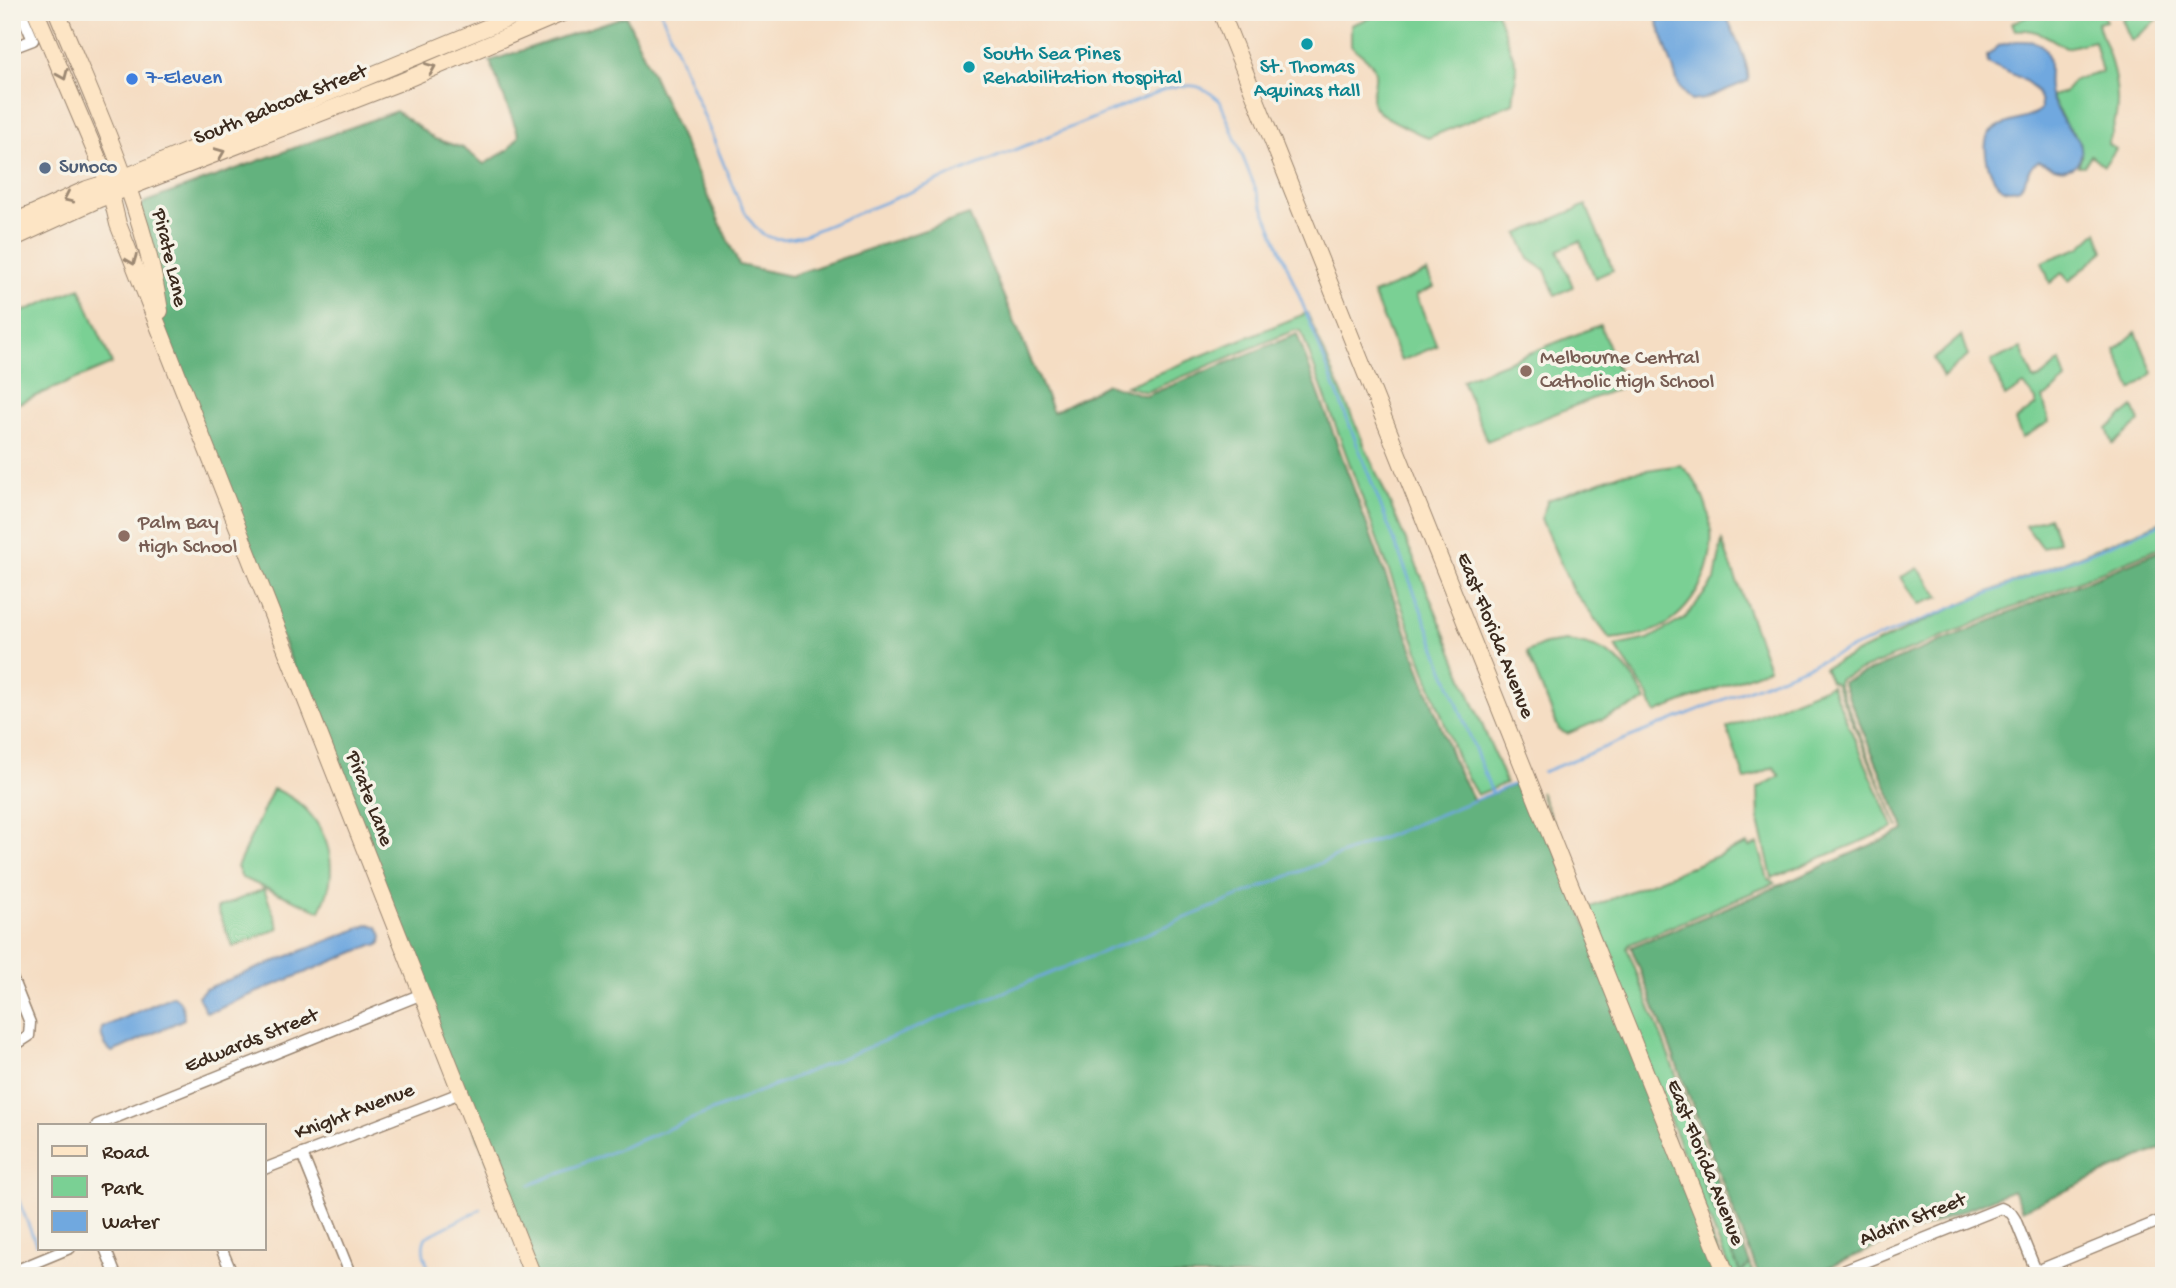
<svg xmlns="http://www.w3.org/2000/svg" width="2176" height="1288" font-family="'Gochi Hand',sans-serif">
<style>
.green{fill:#7ad094;stroke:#5a7d59;stroke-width:2}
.forest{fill:#63b27e;stroke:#4f6e4e;stroke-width:2}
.water{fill:#70a8df;stroke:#56697e;stroke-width:2}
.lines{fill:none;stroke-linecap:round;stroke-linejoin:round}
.stream{stroke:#70a8df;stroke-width:2.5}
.street-casing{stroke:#988470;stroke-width:13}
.secondary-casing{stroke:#988470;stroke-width:18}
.street{stroke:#fff;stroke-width:10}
.secondary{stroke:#fde5c5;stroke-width:16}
.oneway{stroke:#9c8872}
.culture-dot{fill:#0f9aa8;stroke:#f7f3e8;stroke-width:2.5}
.shop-dot{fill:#3f7fe0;stroke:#f7f3e8;stroke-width:2.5}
.service-dot{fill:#5c6f8a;stroke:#f7f3e8;stroke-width:2.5}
.education-dot{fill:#8d6e63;stroke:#f7f3e8;stroke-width:2.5}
.labels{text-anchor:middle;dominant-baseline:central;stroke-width:7;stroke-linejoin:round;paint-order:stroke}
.culture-label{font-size:21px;fill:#0d838f;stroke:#f7f3e8;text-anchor:start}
.shop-label{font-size:21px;fill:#366cbe;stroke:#f7f3e8;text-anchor:start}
.street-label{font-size:21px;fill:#3b2a1e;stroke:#f7f3e8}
.service-label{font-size:21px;fill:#4e5e75;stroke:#f7f3e8;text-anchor:start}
.education-label{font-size:21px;fill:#785e54;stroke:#f7f3e8;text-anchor:start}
</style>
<rect width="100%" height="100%" fill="#f7f3e8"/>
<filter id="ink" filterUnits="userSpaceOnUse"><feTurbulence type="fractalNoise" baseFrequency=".0143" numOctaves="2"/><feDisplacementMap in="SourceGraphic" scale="14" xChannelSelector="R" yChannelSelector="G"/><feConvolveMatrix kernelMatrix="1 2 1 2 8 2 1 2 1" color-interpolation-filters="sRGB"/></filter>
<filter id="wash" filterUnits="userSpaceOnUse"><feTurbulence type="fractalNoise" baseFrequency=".00686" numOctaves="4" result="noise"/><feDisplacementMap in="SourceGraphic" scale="28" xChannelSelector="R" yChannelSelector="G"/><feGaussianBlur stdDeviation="1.57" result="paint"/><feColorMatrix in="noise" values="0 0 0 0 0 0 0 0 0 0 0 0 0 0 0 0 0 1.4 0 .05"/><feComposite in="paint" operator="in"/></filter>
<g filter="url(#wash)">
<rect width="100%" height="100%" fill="#f5ddc3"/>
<g class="green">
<path d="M 1385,12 L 1497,12 L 1517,68 L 1513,103 L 1428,138 C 1418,133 1385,118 1378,111 C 1364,97 1380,84 1374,69 C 1372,60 1357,53 1351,45 L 1351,25 Z"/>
<path d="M 2038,12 L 2102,12 L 2106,21 L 2098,23 C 2100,34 2106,44 2109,55 C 2119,88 2121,112 2108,144 L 2116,149 L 2104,166 L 2091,155 L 2084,166 L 2078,166 L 2082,156 L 2074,134 L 2066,126 L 2051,96 L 2065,92 L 2074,80 L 2102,72 L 2094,41 L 2066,48 C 2049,37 2036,28 2015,30 L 2012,23 Z"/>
<polygon points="2131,12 2155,12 2158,20 2131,41 2122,19"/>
<polygon points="1586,205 1613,270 1595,278 1580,241 1558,250 1573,287 1555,295 1545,270 1529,259 1518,234"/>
<polygon points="2097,232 2104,251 2069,281 2062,273 2050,283 2042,262 2081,247"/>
<polygon points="1427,272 1434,287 1416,295 1437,346 1401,361 1373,294"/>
<polygon points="80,288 112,364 12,406 12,316"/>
<polygon points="1307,313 1423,580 1506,783 1477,795 1459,763 1301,331 1295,330 1146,392 1126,386"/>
<polygon points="1600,325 1624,386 1487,441 1462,380"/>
<polygon points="2136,332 2153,373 2132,390 2115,350"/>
<polygon points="1961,336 1968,356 1943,378 1934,359"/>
<polygon points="2021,348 2034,380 2040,378 2060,361 2066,380 2047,396 2043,398 2049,422 2022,438 2015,421 2036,405 2036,400 2024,385 2005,397 1991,361"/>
<polygon points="2133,407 2140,422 2113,444 2107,429"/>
<path d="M 1680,465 C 1692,474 1699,487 1704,500 C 1722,545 1706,596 1667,624 C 1651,635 1629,637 1610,639 L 1572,589 L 1541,519 L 1548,500 L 1620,474 Z"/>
<polygon points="2049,517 2059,541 2042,548 2026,526"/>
<polygon points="2164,521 2164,546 1839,679 1838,684 1899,828 1835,683 1830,681 1824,668 1965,602"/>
<polygon points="1722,541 1769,668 1655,713 1648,695 1615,646 1648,639 1685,618 1715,580"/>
<polygon points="1918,568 1940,597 1919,604 1901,577"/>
<path d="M 1566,641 C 1608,645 1629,664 1646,701 L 1567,734 L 1559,730 L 1527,652 L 1545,644 Z"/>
<polygon points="1831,685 1894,828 1772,878 1759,821 1758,788 1780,776 1774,767 1745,780 1727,728"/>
<path d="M 273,789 C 314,802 340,849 328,891 C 326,898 322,905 320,911 L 242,878 L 237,867 Z"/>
<polygon points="1540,792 1589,908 1747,844 1749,847 1758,844 1768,879 1775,883 1630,944 1627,948 1711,1165 1697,1168 1740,1272 1750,1264 1754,1276 1732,1276"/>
<polygon points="264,889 279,928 233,947 217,908"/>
</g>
<g class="forest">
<polygon points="626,16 739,265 790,276 969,215 1053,412 1107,384 1146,396 1297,334 1455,765 1474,801 1528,779 1727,1276 533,1276 164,338 136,211 145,202 396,111 435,139 463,148 484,164 508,150 519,136 490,61"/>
<polygon points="2162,550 2164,577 2164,1147 2022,1210 2013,1190 1807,1276 1759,1276 1631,947 1776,887 1905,830 1842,682"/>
<polygon points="1711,1165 1750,1264 1740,1273 1697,1168"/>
</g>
<g class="water">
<path d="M 1654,12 L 1725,12 C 1731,29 1751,65 1748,81 L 1704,99 L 1691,101 L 1680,89 Z"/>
<path d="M 2016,41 C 2024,41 2036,40 2042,46 C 2055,58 2045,80 2050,94 C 2054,104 2059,115 2065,124 C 2069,130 2075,134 2079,141 C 2086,157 2076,172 2058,168 C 2052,167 2045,163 2038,161 L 2033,165 L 2020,188 C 2014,190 2009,191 2004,189 C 1990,182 1979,145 1990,133 C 2003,119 2028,122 2041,109 C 2042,79 2008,75 1988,63 L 1987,56 L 2000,45 Z"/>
<polygon points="370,924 378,927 382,936 381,943 377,946 372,945 231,1003 217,1010 206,1012 198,996 205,989"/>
<path d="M 172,996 C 182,999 184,1010 184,1019 L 122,1048 L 112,1052 C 104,1046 100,1037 102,1028 Z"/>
</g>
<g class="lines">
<g class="stream">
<path d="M 661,12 L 739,201 C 757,234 765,246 804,235 L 1168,88 C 1194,84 1200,83 1220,101 L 1305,310 L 1492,793"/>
<polyline points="1543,772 2164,523"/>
<polyline points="12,1184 36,1244"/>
<polyline points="530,1185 1512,785"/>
<path d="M 432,1276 C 427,1264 419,1249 426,1237 L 481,1209"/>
</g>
</g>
</g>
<g filter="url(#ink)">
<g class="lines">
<defs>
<g id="street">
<polyline points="12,48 33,40 21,12"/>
<polyline points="12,978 30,1023 29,1036 12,1047"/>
<polyline points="97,1125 422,994"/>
<polyline points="302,1154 351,1276"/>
<polyline points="264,1169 460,1093"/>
<polyline points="105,1248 116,1276"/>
<polyline points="221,1248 233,1276"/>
<polyline points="2037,1271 2164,1219"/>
<polyline points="12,1272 70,1248"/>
<polyline points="1831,1276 2001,1208 2011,1213 2015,1219 2038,1276"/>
</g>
<g id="secondary">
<polyline points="36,12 108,182 118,224 533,1276"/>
<path d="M 57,12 C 97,110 144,206 160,311"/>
<polyline points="1221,12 1727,1276"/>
<polyline points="12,223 87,189 125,177 524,12"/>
<polyline points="12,239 99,199 398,83 565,12"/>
</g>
</defs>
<use href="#street" class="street-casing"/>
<use href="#secondary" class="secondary-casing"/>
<use href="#street" class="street"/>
<use href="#secondary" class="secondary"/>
</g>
<defs><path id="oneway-chevron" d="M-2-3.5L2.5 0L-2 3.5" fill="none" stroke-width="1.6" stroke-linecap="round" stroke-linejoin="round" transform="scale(1.75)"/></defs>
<g class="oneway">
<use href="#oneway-chevron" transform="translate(431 68) rotate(-23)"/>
<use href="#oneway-chevron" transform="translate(63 75) rotate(67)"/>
<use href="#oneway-chevron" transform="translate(220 153) rotate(-22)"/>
<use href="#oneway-chevron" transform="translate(68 198) rotate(155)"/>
<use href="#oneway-chevron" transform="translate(132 260) rotate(68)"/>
</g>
</g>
<g class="culture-dot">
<circle cx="1307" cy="44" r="7"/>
<circle cx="969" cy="67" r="7"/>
</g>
<circle class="shop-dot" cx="132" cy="79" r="7"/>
<circle class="service-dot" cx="45" cy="168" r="7"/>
<g class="education-dot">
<circle cx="1526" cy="371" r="7"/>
<circle cx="124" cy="536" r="7"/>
</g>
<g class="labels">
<g class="culture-label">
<text x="983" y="55">South Sea Pines<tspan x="983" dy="24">Rehabilitation Hospital</tspan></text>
<text x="1307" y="68" text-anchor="middle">St. Thomas<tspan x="1307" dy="24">Aquinas Hall</tspan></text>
</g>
<g class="shop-label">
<text x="146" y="79">7-Eleven</text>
</g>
<g class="street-label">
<text transform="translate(281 106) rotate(-22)">South Babcock Street</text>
<text transform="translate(168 258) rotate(77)">Pirate Lane</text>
<text transform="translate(1494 636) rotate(68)">East Florida Avenue</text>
<text transform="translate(368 799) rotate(69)">Pirate Lane</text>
<text transform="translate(252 1042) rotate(-22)">Edwards Street</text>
<text transform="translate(355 1113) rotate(-21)">Knight Avenue</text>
<text transform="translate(1704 1163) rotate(68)">East Florida Avenue</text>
<text transform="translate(1913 1221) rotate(-22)">Aldrin Street</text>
</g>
<g class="service-label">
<text x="59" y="168">Sunoco</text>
</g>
<g class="education-label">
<text x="1540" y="359">Melbourne Central<tspan x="1540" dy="24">Catholic High School</tspan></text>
<text x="138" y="524">Palm Bay<tspan x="138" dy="24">High School</tspan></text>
</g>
</g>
<rect width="2176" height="1288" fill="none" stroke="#f7f3e8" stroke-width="42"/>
<rect x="38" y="1124" width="228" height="126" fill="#f7f3e8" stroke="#aca397" stroke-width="2"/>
<rect x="52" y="1146" width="35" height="10" fill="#fde5c5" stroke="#aca397" stroke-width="2"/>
<text x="102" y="1158" font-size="21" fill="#3b2a1e">Road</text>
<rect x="52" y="1176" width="35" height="21" fill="#7ad094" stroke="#aca397" stroke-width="2"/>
<text x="102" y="1194" font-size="21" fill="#3b2a1e">Park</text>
<rect x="52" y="1211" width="35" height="21" fill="#70a8df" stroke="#aca397" stroke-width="2"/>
<text x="102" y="1228" font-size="21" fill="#3b2a1e">Water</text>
</svg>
